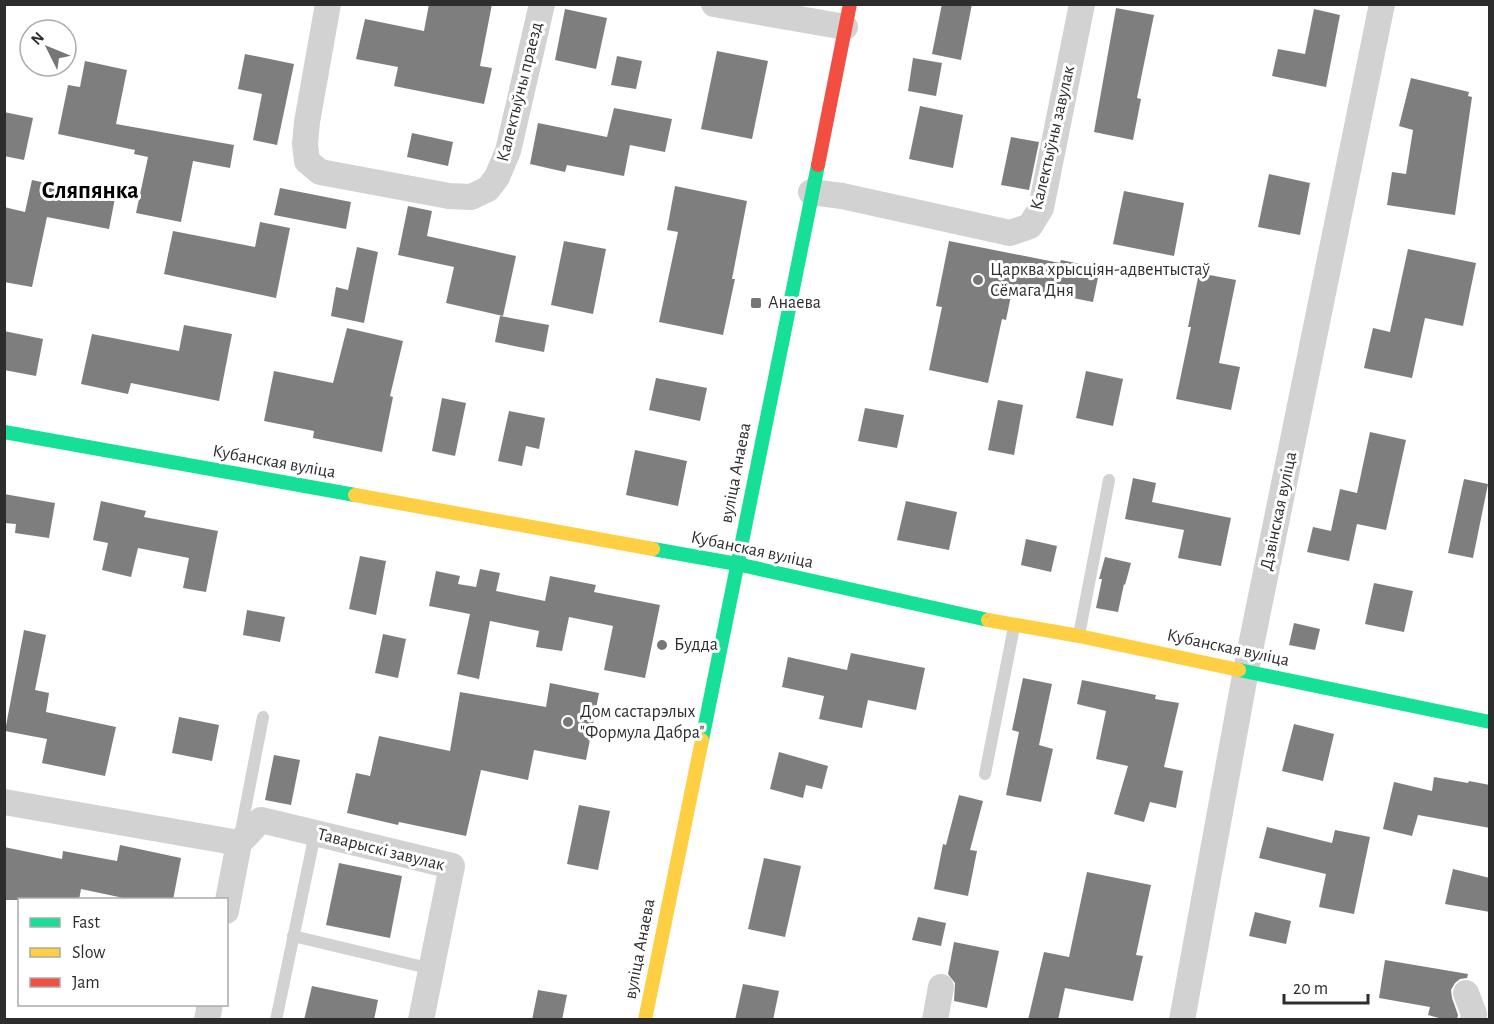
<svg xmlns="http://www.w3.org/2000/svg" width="1494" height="1024" font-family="'Alegreya Sans',sans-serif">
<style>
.building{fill:#7e7e7e}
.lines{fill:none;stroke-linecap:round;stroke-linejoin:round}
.lane{stroke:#d2d2d2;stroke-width:12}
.street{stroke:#d2d2d2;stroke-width:26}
.fast{stroke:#16e098;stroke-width:14}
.slow{stroke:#ffcf43;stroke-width:14}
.jam{stroke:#f24e42;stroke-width:14}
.poi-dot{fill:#767676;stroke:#fff;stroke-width:2}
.labels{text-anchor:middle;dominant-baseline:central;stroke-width:6;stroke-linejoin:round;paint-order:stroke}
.street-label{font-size:18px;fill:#2d2d2d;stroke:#fff}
.poi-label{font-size:18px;fill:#2d2d2d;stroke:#fff;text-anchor:start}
.district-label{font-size:24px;font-weight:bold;fill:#000;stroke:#fff}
</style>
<rect width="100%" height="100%" fill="#fff"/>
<g class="building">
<polygon points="429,4 492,4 480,66 492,68 484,104 394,86 398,67 356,59 365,19 424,31"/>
<polygon points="942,4 972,4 961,60 932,54"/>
<polygon points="1116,8 1154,15 1137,98 1141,99 1133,140 1094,132"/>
<polygon points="565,9 607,18 596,69 555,60"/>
<polygon points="1314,9 1340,15 1326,87 1272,76 1278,49 1305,54"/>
<polygon points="717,51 768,61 752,139 701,129"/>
<polygon points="245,54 294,64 277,145 253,140 262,94 238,89"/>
<polygon points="617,56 642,61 636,89 611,85"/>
<polygon points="913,58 942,63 936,96 908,91"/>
<polygon points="85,61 127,70 116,124 234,145 230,168 193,161 181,222 136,213 148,157 134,154 135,150 58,134 68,85 80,87"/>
<polygon points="1411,78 1469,92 1468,96 1472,97 1455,215 1387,205 1392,172 1406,174 1413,130 1399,126"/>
<polygon points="920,106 963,115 953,168 909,159"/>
<polygon points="614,108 672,119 665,152 630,145 624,176 567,165 565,172 530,164 538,123 607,137"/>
<polygon points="4,112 33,118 24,160 4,156"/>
<polygon points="412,133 453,142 448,166 407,157"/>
<polygon points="1011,137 1039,142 1029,190 1001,185"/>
<polygon points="1269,174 1310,183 1300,235 1258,227"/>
<polygon points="32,180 115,198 109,229 47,217 32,287 4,282 4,207 25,212"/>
<polygon points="675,186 747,201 732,279 735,279 723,335 659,322 678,232 667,230"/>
<polygon points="280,188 351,202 346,229 274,215"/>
<polygon points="1124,191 1184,203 1174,256 1113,244"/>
<polygon points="408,206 432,211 427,236 516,256 503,316 446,303 454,267 398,255"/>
<polygon points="260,222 290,228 276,298 164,274 173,231 255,247"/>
<polygon points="564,241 606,249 593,314 551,305"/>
<polygon points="949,241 1060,263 1061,260 1100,268 1093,302 1013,286 1006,320 1002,319 988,383 929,370 942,307 936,306"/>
<polygon points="357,247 378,252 364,323 331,316 336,287 348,290"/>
<polygon points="1408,249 1476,263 1463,326 1425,318 1412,378 1364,368 1373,328 1390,332"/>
<polygon points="1199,273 1236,280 1219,363 1240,367 1231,410 1176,399 1191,327 1188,327"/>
<polygon points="500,316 549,325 544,352 495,342"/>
<polygon points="184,325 232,334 219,401 131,383 128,394 81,384 92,334 179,351"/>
<polygon points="347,328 403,341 390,396 393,397 382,452 313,438 314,431 264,421 274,371 333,383"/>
<polygon points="4,331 43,339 36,376 4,370"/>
<polygon points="1086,371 1123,379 1113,426 1076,418"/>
<polygon points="656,378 707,388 700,421 649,410"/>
<polygon points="442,398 466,403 455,456 432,451"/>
<polygon points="998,400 1023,405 1014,455 988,450"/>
<polygon points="865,408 904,415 897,448 858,441"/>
<polygon points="509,411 545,418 539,449 526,446 522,466 498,461"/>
<polygon points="1370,432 1406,440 1386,530 1357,524 1349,561 1307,552 1313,527 1331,531 1340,489 1357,493"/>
<polygon points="635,450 687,461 678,506 626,495"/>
<polygon points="1133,478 1156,483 1152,502 1231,518 1221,566 1178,558 1184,530 1125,519"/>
<polygon points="1464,479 1488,484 1473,558 1448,553"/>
<polygon points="4,494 55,503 49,538 15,533 16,524 4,523"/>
<polygon points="101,501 146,511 144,517 218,531 206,592 183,588 189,558 138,548 131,577 102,570 108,543 93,540"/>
<polygon points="906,501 957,512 949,550 897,540"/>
<polygon points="1026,539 1057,546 1051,572 1021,565"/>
<polygon points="360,556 386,561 376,615 349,609"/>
<polygon points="1105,557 1131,563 1125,585 1124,584 1118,612 1096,608 1102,579 1099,579"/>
<polygon points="480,569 500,573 496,591 545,601 550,576 596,585 594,592 660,605 645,678 604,670 613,626 569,617 562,651 536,647 539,631 490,621 479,679 457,674 470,614 429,606 436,571 460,576 458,584 476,587"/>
<polygon points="1374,583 1413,591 1404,632 1365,624"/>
<polygon points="247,610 285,617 280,642 243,635"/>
<polygon points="1294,623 1320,629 1315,650 1289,645"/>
<polygon points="24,630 46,635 35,690 49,693 46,712 116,727 105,776 42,763 47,739 5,731"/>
<polygon points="383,634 406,639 398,678 375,673"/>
<polygon points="851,653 925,668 916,710 868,700 862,728 819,719 824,696 782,687 788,657 847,670"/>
<polygon points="1023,678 1052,684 1039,745 1053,749 1041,802 1006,795 1019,732 1012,730"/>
<polygon points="1082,680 1156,695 1155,699 1179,703 1164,767 1183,771 1176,808 1150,802 1144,822 1114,814 1128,766 1096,759 1106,711 1077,704"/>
<polygon points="550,683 599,693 586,760 534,750 528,780 481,770 466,836 399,822 398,825 347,813 356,773 370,776 379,736 450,751 460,692 546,707"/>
<polygon points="179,717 219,725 212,761 172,753"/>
<polygon points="1294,724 1334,734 1323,781 1282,771"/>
<polygon points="779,752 828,766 822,789 806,785 803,798 770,789"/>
<polygon points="274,755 300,760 291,805 265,800"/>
<polygon points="1434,777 1468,783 1469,781 1490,785 1490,828 1418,815 1412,836 1383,829 1394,782 1432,791"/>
<polygon points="959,795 983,801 970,850 977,851 968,896 934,889 943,844 946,845"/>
<polygon points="579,805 610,811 598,870 567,864"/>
<polygon points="1267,827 1332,843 1335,830 1370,837 1354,914 1319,907 1326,874 1259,858"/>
<polygon points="120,845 181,858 173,900 133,900 81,889 79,900 4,900 4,847 62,859 63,851 117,861"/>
<polygon points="764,858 801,866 785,937 748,929"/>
<polygon points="339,863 402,876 390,938 326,925"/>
<polygon points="1453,869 1490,878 1490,912 1445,904"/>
<polygon points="1087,872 1151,885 1136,955 1143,956 1133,1001 1065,988 1058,1020 1028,1020 1044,952 1069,957"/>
<polygon points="1255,912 1291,921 1286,944 1249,936"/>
<polygon points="918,917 946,923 941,946 912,940"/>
<polygon points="954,942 999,951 987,1008 954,1001 955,983 948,974"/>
<polygon points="1385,960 1468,974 1467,978 1460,979 1455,983 1451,990 1452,998 1458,1015 1457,1020 1446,1020 1428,1015 1430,1007 1379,998"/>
<polygon points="743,984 779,991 773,1020 735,1020"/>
<polygon points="312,986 378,1000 374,1020 304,1020"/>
<polygon points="538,990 567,995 562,1020 532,1020"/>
</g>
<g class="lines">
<g class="lane">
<polyline points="1079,635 1109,480"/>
<polyline points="985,774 1014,627"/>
<polyline points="240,836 263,717"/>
<polyline points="293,936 432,969"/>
<polyline points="276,1020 315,834"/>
</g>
<g class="street">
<polyline points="328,4 307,122 305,144 307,161 320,172 449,196 471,197 488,189 497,177 508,151 542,4"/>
<polyline points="714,4 845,27"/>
<polyline points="811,192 842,196 1010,233 1030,226 1041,208 1082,4"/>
<polyline points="4,802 239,843 261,820 452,866 421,1020"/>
<polyline points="226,911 239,843"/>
<polyline points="1466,993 1474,1014 1473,1020"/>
<polyline points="207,1020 210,1004"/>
<polyline points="935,1020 941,987"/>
<polyline points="1182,1020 1246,670 1382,4"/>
</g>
<g class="fast">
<polyline points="4,432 355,495"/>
<polyline points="653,549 737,564 988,620"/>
<polyline points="1239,670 1490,722"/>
<polyline points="702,740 818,165"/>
</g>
<g class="slow">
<polyline points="355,495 653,549"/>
<polyline points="988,620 1079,636 1239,670"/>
<polyline points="645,1020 702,740"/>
</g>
<polyline class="jam" points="818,165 850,4"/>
</g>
<g class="poi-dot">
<circle cx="978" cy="280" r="6"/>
<rect x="750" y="297" width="12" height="12" rx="3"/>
<circle cx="662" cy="645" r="6"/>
<circle cx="568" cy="722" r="6"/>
</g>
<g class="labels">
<g class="street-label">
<text transform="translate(520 92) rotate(-76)">Калектыўны праезд</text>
<text transform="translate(1053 138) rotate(-77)">Калектыўны завулак</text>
<text transform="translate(274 462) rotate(10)">Кубанская вуліца</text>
<text transform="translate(736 473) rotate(-79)">вуліца Анаева</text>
<text transform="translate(1279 511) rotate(-78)">Дзвінская вуліца</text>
<text transform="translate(752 550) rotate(12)">Кубанская вуліца</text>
<text transform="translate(1228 648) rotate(12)">Кубанская вуліца</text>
<text transform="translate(381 850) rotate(14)">Таварыскі завулак</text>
<text transform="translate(640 949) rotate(-79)">вуліца Анаева</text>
</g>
<g class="poi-label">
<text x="990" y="270">Царква хрысціян-адвентыстаў<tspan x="990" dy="21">Сёмага Дня</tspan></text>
<text x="768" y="303">Анаева</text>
<text x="674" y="645">Будда</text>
<text x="580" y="712">Дом састарэлых<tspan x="580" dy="21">"Формула Дабра"</tspan></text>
</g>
<g class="district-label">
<text x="90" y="191">Сляпянка</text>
</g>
</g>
<rect width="1494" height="1024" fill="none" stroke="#2d2d2d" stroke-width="12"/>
<rect x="18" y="898" width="210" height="108" fill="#ffffff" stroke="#ababab" stroke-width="1.5"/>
<rect x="30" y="918" width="30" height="9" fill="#16e098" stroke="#ababab" stroke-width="1.5"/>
<text x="72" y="928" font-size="18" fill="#2d2d2d">Fast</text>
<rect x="30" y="948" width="30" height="9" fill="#ffcf43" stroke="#ababab" stroke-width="1.5"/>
<text x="72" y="958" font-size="18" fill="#2d2d2d">Slow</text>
<rect x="30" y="978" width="30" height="9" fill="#f24e42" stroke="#ababab" stroke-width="1.5"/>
<text x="72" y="988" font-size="18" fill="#2d2d2d">Jam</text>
<g transform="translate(48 48) rotate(313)"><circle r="28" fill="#ffffff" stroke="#ababab" stroke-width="1.5"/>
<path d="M0-4.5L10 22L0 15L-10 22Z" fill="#767676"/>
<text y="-9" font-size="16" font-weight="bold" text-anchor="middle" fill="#2d2d2d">N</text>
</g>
<path d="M1284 994v9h84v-9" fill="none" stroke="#2d2d2d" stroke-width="3"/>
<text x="1293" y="994" font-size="18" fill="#2d2d2d" stroke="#ffffff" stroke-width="4.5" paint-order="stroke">20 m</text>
</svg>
